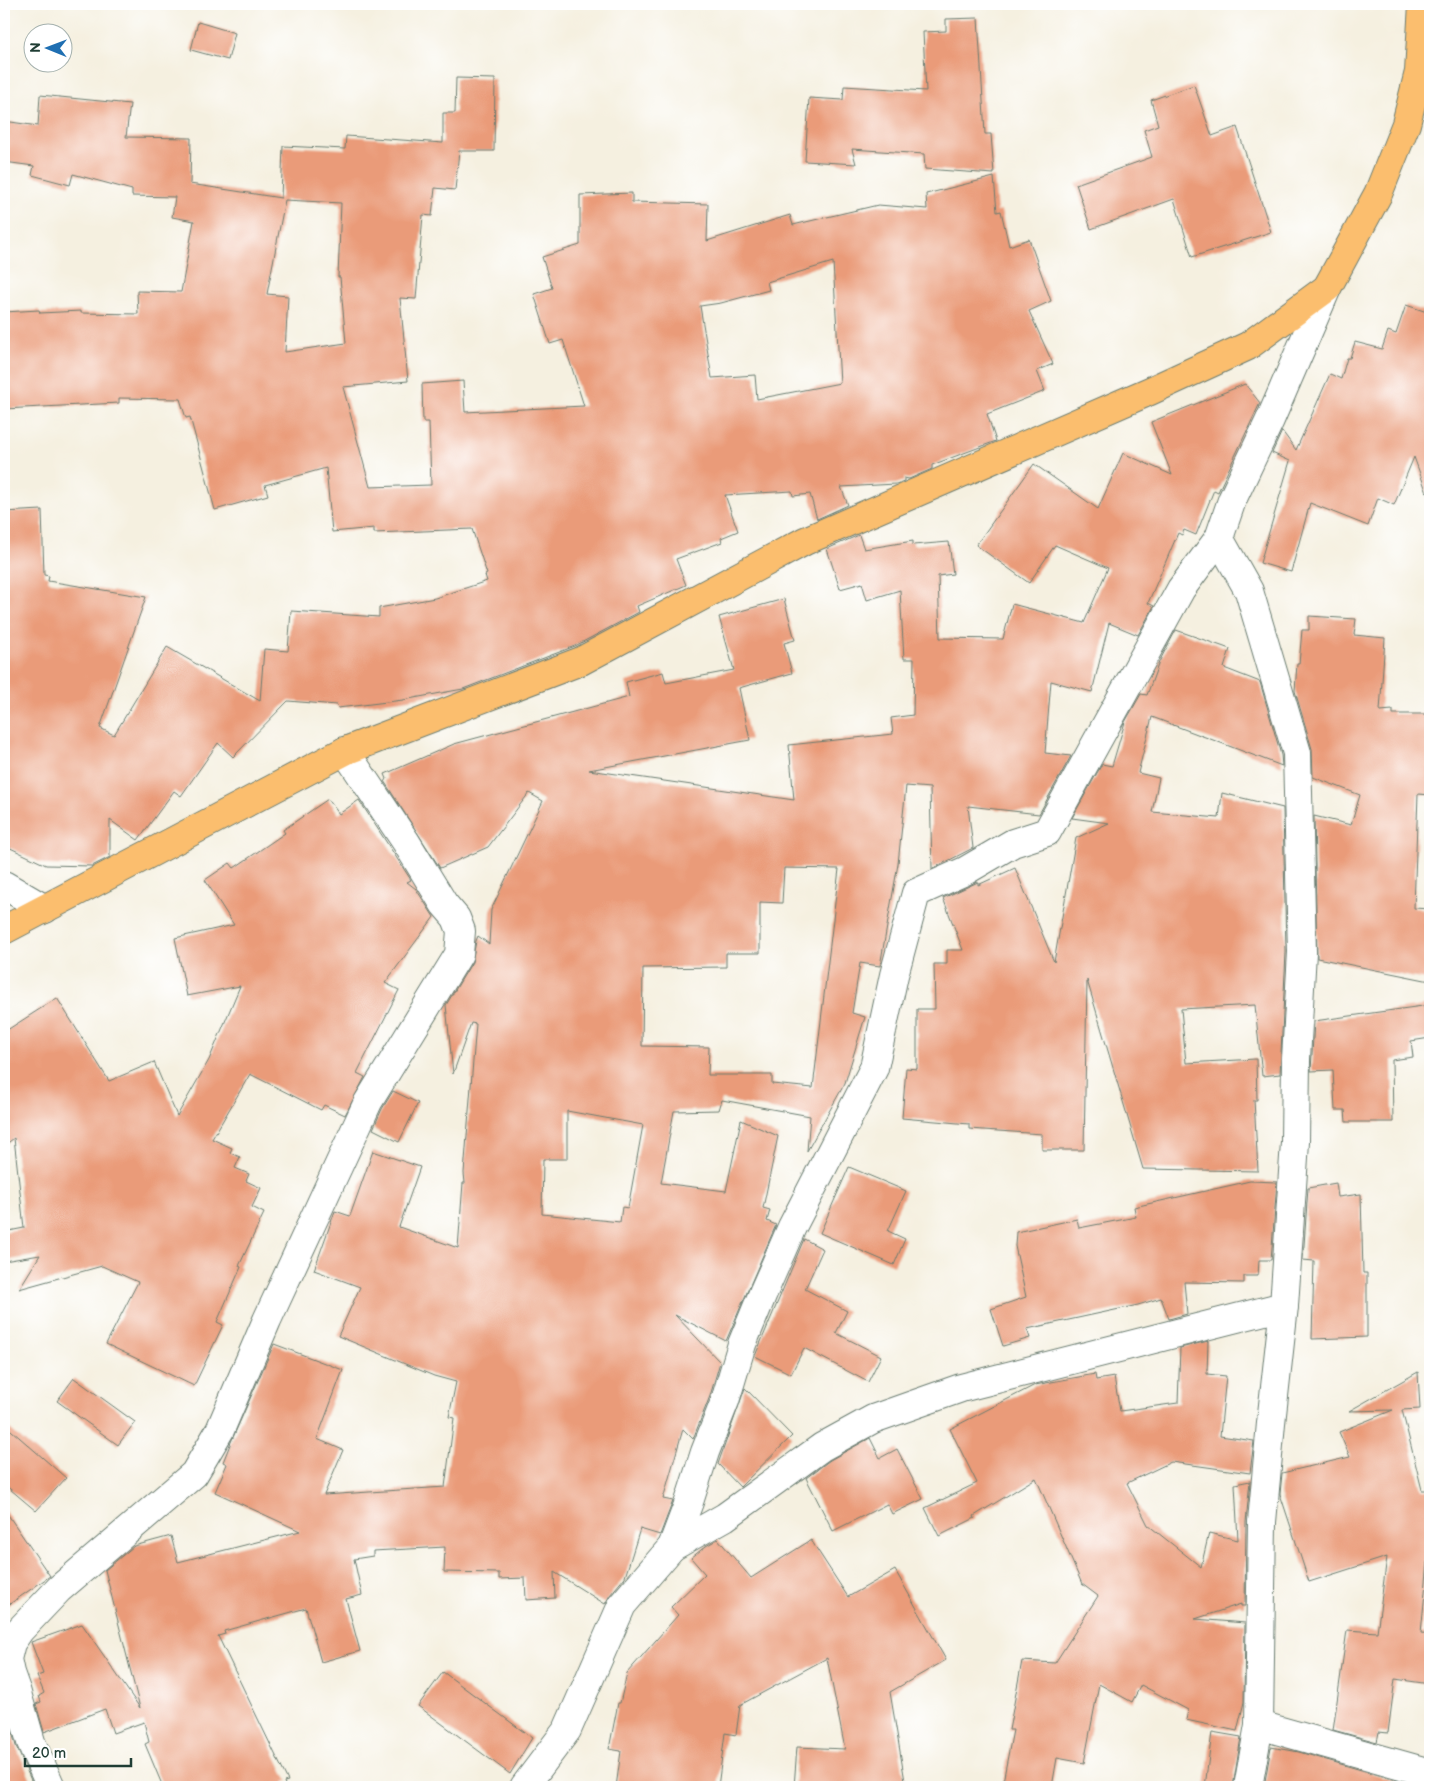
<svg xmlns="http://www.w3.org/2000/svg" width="1434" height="1791" font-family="'Balsamiq Sans',sans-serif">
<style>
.building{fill:#ea9b79;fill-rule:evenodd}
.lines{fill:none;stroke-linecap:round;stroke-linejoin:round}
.minor-casing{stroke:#6a7c70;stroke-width:30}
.major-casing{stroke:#6a7c70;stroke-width:30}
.minor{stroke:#fff;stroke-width:28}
.major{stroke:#fbbe6e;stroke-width:28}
</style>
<rect width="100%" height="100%" fill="#fff"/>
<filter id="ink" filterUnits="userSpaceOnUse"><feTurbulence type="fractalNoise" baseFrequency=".02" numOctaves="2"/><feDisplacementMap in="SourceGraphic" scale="10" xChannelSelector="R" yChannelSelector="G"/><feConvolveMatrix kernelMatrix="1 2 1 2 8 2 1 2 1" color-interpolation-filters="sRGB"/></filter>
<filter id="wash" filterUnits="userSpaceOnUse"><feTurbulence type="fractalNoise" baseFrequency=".0096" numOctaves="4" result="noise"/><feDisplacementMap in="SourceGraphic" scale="20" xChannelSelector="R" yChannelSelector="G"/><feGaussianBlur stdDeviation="1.12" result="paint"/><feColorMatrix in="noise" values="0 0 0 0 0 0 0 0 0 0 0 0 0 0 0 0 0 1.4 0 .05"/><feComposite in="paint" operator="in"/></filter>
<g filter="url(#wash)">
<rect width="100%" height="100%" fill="#f5f0e0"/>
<g id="blocks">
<g class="building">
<polygon points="978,18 985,134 991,134 994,174 925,169 924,154 852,149 856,164 805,161 809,98 843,100 844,86 926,91 923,32 946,31 946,19"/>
<polygon points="198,22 235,33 228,60 191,50"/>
<path d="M 456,78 L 495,79 L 494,151 L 459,151 L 455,190 L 435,188 L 432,216 L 423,215 L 416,299 L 400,298 L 408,381 L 343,387 L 370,487 L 431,485 L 429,422 L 423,422 L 422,384 L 463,381 L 465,412 L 584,406 L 563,340 L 550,344 L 534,294 L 552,288 L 542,257 L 580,245 L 580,195 L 632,193 L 632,202 L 708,204 L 707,241 L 790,215 L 793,225 L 878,205 L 927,209 L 926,194 L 994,177 L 997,212 L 1001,211 L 1009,246 L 1029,239 L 1051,301 L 1029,311 L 1053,364 L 1037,371 L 1045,391 L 987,414 L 996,441 L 932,465 L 932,469 L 909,479 L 904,478 L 904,481 L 896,484 L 841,487 L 848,505 L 817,519 L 810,494 L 793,496 L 792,491 L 725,495 L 738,531 L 721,538 L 722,542 L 676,559 L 686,585 L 637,606 L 639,612 L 575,646 L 463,689 L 403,700 L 338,708 L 337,705 L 288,701 L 233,757 L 218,743 L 181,796 L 174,791 L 138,840 L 110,820 L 110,857 L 92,866 L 46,865 L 4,845 L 4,512 L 42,510 L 44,575 L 49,576 L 48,581 L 146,597 L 100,728 L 114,735 L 167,647 L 260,701 L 264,649 L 288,651 L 291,611 L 379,617 L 379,608 L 435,598 L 487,581 L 485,575 L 487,574 L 472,529 L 374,533 L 374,528 L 332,532 L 326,468 L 265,485 L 268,495 L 215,510 L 190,417 L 186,418 L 180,399 L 119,398 L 119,403 L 4,409 L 4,312 L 39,310 L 40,313 L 81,311 L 81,313 L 138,314 L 137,291 L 181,292 L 194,221 L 172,217 L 175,197 L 132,196 L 132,190 L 73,174 L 70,185 L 32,175 L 34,166 L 4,162 L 4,121 L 38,126 L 40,95 L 130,104 L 126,137 L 191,138 L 190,184 L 281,198 L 283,146 L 345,149 L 346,136 L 443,143 L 443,113 L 455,113 ZM 285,200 L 341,203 L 338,277 L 340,277 L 346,343 L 285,352 L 288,296 L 267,294 ZM 833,262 L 840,383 L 757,399 L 755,375 L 712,378 L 700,306 L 721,303 L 769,290 L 767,282 Z"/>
<polygon points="1194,85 1212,136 1237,127 1271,232 1192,257 1174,199 1091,229 1076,184 1152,157 1144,130 1158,125 1151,100"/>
<polygon points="1406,305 1430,313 1430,493 1427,493 1414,457 1394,505 1378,498 1368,526 1310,503 1291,572 1260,563 1290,461 1272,453 1282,431 1296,450 1330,374 1341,379 1347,358 1350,358 1355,342 1382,349 1388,331 1396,334"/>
<path d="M 1245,384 L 1260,403 L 1218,492 L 1214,490 L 1196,535 L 1184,530 L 1182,535 L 1178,533 L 1148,603 L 1154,606 L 1138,635 L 1109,623 L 1092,692 L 1051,681 L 1045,753 L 1071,756 L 1039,814 L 968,806 L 973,848 L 932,869 L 930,788 L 906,786 L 898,864 L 880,966 L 860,963 L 852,1013 L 865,1017 L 845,1083 L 807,1151 L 810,1116 L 722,1100 L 719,1110 L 674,1111 L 661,1183 L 726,1191 L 741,1120 L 778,1136 L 763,1208 L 770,1210 L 767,1221 L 776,1225 L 726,1341 L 675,1315 L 720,1362 L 710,1396 L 693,1439 L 683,1429 L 663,1499 L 673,1501 L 660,1535 L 640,1529 L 625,1577 L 610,1595 L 605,1604 L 554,1572 L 555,1598 L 526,1600 L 525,1578 L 499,1579 L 499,1573 L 444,1572 L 445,1547 L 373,1551 L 373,1556 L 354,1559 L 362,1595 L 346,1599 L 360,1651 L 321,1662 L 306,1608 L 224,1631 L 225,1634 L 218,1636 L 288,1781 L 284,1782 L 286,1787 L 163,1787 L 145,1744 L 149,1742 L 144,1722 L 113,1733 L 105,1709 L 44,1732 L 36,1704 L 41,1702 L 39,1696 L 44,1693 L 37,1676 L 43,1674 L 31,1642 L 82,1624 L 140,1708 L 105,1570 L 134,1546 L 171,1536 L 178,1562 L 300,1531 L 215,1492 L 227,1464 L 223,1462 L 231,1442 L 274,1344 L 343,1370 L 317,1439 L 343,1450 L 324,1495 L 445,1487 L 454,1418 L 449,1417 L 456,1382 L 434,1376 L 338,1336 L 360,1287 L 314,1270 L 335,1211 L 350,1216 L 373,1151 L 420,1167 L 399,1227 L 458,1248 L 463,1183 L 465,1183 L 464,1173 L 476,1024 L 471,1023 L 453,1074 L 446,1005 L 472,962 L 476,941 L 478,936 L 489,944 L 491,910 L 543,801 L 529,793 L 488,847 L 440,868 L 384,781 L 387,779 L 385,774 L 454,744 L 629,697 L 626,682 L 663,672 L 666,683 L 734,670 L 719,617 L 784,599 L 795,640 L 784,643 L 792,673 L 739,688 L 750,740 L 589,770 L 794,800 L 789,745 L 893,734 L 891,718 L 913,715 L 914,659 L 904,659 L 900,590 L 867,600 L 862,583 L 840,589 L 827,549 L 859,535 L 864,549 L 913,541 L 913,545 L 949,542 L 953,574 L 938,576 L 940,638 L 1003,639 L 1012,604 L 1084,623 L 1108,568 L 1055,545 L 1029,583 L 976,545 L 1034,464 L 1098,509 L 1123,453 L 1172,475 L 1151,422 ZM 784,868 L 839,869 L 813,1088 L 772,1084 L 772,1075 L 708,1075 L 709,1047 L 642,1046 L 643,968 L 726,967 L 726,953 L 760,953 L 760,902 L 782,903 ZM 567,1111 L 643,1125 L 628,1208 L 622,1207 L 620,1222 L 542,1214 L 543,1159 L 567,1159 Z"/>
<polygon points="1309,616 1356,619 1354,635 1385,638 1380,711 1393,710 1393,714 1430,714 1430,795 1418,794 1414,908 1430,909 1430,981 1317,958 1314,816 1351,825 1360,795 1313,777 1312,749 1295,691 1297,664 1299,664 1302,630 1309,630"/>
<polygon points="1176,630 1230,649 1224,668 1260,682 1281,755 1282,766 1152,717 1138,773 1159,778 1152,812 1219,818 1222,793 1283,808 1286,952 1280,1074 1262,1076 1255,1005 1181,1009 1186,1063 1256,1059 1257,1100 1254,1100 1258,1171 1143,1169 1087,980 1084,1150 1042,1150 1042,1134 969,1129 969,1124 902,1118 906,1068 917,1069 917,1009 935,1009 934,964 947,964 947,950 963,950 943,898 978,882 978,885 1015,868 1054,962 1076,838 1109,823 1072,818 1102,764 1112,766 1125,722 1141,694 1147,695 1159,662"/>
<polygon points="328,799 339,814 359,800 411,880 407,882 416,889 434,917 385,983 399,990 357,1073 365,1077 345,1115 324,1105 321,1110 250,1074 212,1139 232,1148 230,1153 240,1157 235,1168 249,1174 246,1181 261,1188 252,1207 264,1213 239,1266 241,1267 217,1322 223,1325 194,1386 106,1344 138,1282 102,1266 19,1289 40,1255 4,1261 4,1232 24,1228 14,1138 4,1146 4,1032 57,998 109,1081 154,1062 177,1116 209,1060 240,986 187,996 175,938 234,925 205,880 230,863 234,868 285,833 283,830"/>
<polygon points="1430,1005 1430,1038 1411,1041 1413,1057 1392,1060 1393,1122 1346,1122 1345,1110 1335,1110 1333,1070 1311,1071 1314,1021"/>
<polygon points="393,1091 418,1103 399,1142 373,1129 382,1109"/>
<polygon points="849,1167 906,1191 888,1231 905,1239 894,1265 820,1233"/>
<polygon points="1250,1181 1277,1182 1271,1260 1259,1260 1258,1276 1244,1276 1244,1283 1184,1282 1187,1314 1169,1319 1161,1298 1138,1305 1027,1329 1030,1338 1003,1346 991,1309 1026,1297 1015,1246 1016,1232 1077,1219 1079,1228 1136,1217 1134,1207"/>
<polygon points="1336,1183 1338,1197 1361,1194 1363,1273 1367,1273 1367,1337 1312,1339 1314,1261 1303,1260 1308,1188"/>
<polygon points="804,1239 823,1249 805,1289 847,1311 836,1333 881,1356 868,1382 804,1348 791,1374 755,1356"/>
<polygon points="1208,1341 1207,1374 1226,1376 1220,1436 1254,1441 1250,1473 1171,1462 1127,1483 1148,1525 1201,1567 1209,1533 1238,1540 1235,1484 1250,1481 1246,1522 1245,1606 1241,1606 1241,1604 1195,1619 1245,1623 1244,1702 1237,1731 1186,1720 1188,1710 1141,1685 1132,1702 1099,1684 1084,1763 1057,1758 1052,1787 1002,1787 1013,1730 1009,1730 1022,1661 1055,1663 1098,1596 1082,1584 1036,1478 974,1516 975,1518 939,1536 925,1508 977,1483 950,1429 1035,1385 1095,1374 1096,1380 1114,1377 1120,1411 1178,1403 1180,1348"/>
<polygon points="1418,1372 1420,1409 1402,1410 1422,1490 1430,1490 1430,1541 1421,1633 1430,1634 1430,1684 1395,1679 1388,1733 1379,1732 1377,1742 1333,1730 1347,1630 1377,1632 1387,1557 1309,1582 1280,1494 1282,1473 1350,1457 1339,1432 1393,1410 1349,1411"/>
<polygon points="74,1378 135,1422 118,1445 57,1401"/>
<polygon points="745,1388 792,1436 740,1487 718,1464"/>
<polygon points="4,1424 66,1478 36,1511 4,1484"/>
<polygon points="870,1438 880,1458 897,1449 923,1499 892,1514 887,1504 833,1531 806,1478 830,1460"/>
<polygon points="4,1509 50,1576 4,1608"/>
<polygon points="718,1539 751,1578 811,1540 848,1597 895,1570 946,1660 890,1692 906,1787 794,1787 797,1747 845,1749 827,1658 740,1705 736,1735 725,1733 718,1787 616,1787 621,1751 609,1749 618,1703 620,1703 627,1673 678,1615 671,1607 705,1574 691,1558 706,1546"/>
<polygon points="443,1672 532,1738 510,1774 418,1706"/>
<polygon points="4,1704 16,1746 34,1787 4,1787"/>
<polygon points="1212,1732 1241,1737 1233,1787 1205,1787"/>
<polygon points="1271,1747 1299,1752 1403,1782 1402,1787 1264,1787"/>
</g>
</g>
</g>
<g filter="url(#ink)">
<use href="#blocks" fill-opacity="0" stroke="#6a7c70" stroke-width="1"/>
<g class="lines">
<defs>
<g id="minor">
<polyline points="1219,538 1249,591 1297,753 1302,952 1296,1059 1295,1142 1284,1306 1271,1423 1262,1522 1259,1725 1248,1787"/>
<polyline points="4,885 45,909"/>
<polyline points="672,1547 689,1502 705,1452 725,1401 742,1344 763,1293 792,1227 874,1068 894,975 916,893 965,871 1013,843 1047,832 1181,589 1219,538 1232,500 1270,420 1327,288"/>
<polyline points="1259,1725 1430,1773"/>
<polyline points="51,1787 31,1742 16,1690 10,1673 7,1659 11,1643 20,1630 59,1589 194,1474 220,1430 267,1320 368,1102 459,954 461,931 456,918 444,904 406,842 345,751"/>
<polyline points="524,1787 567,1730 622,1605 672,1547 725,1517 822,1447 873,1419 961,1388 1284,1306"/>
</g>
<polyline id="major" points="4,930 345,751 581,661 805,541 1150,391 1248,346 1327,288 1378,194 1406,124 1419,72 1423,4"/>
</defs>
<use href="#minor" class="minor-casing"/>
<use href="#major" class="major-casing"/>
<use href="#minor" class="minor"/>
<use href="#major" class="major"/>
</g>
</g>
<rect width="1434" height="1791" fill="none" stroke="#fff" stroke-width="20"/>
<g transform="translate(48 48) rotate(271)"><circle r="24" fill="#ffffff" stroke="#a5b1ae"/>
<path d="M0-4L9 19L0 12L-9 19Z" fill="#1f6fb2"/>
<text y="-8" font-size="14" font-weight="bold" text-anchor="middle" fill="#1f3d34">N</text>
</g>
<path d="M25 1758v8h106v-8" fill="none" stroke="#1f3d34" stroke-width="2.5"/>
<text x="32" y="1758" font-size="15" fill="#1f3d34" stroke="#ffffff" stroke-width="4" paint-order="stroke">20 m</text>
</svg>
